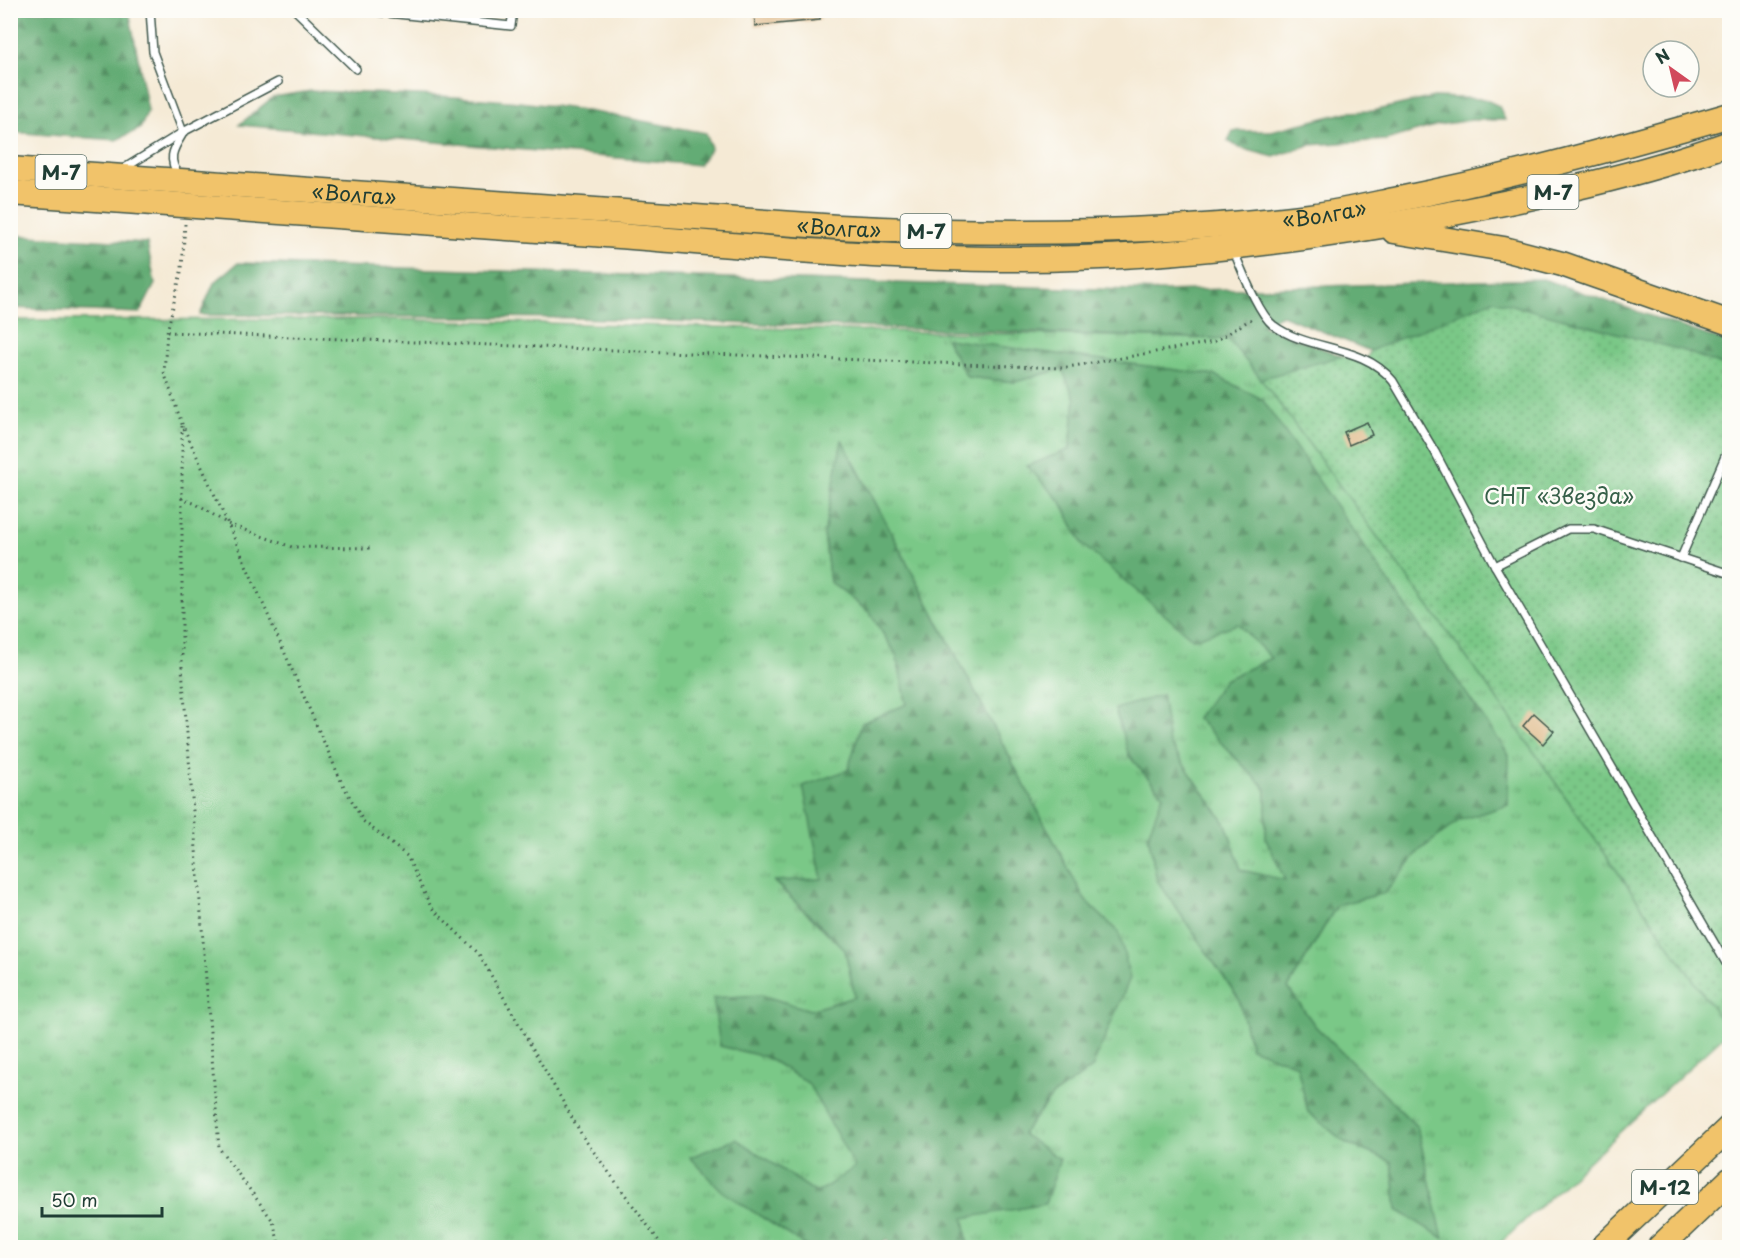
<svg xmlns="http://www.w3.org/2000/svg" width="1740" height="1258" font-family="'Playpen Sans',sans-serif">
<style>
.grass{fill:url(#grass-tufts);stroke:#4c825e;stroke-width:1.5;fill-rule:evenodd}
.forest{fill:url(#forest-firs);stroke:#417454;stroke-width:1.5}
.garden{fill:url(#garden-dots);stroke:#4c825e;stroke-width:1.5}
.building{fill:#dfba8a}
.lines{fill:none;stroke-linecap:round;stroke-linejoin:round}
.lane-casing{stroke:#3f574c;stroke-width:10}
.highway-casing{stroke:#3f574c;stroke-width:27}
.path{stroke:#3f574c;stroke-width:3;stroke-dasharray:1.5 4.5;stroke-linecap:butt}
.lane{stroke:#fff;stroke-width:7}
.highway{stroke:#f1c36a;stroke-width:24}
.labels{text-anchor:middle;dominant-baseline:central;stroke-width:5;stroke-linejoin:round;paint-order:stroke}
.shield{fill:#fdfcf7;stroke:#62766e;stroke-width:1.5}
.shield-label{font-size:20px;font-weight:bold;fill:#1f3d34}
.street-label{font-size:21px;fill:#1f3d34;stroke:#fdfcf7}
.park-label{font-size:21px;fill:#366049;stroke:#fdfcf7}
</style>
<defs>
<pattern id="grass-tufts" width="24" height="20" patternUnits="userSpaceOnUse" patternTransform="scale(1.5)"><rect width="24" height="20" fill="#7ac887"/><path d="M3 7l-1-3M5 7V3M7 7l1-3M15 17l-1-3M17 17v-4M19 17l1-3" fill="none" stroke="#63a46f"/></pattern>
<pattern id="forest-firs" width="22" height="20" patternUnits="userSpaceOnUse" patternTransform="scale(1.5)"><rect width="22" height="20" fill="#63ac74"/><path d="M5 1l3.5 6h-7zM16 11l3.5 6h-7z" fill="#518d60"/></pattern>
<pattern id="garden-dots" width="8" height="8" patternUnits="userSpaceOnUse" patternTransform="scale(1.5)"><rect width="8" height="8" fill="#7ac887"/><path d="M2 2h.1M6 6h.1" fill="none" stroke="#63a46f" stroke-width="1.8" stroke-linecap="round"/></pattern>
</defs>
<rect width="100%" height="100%" fill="#fdfcf7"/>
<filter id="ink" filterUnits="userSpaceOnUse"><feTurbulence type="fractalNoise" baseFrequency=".0167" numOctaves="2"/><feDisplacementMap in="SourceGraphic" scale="12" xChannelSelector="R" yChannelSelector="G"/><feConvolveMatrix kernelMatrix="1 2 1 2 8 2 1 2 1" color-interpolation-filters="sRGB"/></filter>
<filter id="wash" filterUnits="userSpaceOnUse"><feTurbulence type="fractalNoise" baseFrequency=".008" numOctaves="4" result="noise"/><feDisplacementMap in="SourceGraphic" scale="24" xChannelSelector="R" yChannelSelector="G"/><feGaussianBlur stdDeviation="1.35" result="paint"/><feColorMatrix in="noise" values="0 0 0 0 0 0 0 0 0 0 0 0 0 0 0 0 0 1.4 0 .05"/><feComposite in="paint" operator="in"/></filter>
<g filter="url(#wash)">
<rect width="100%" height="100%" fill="#f5ead5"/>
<path class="grass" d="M 378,319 L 1228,339 L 1261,379 L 1495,696 L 1729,1031 L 1496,1247 L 968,1247 L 964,1218 L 1022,1134 L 1052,1096 L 1092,1068 L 1119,933 L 1085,900 L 843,441 L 824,534 L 830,582 L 870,613 L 896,654 L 907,705 L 862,723 L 848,770 L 823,879 L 774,882 L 845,950 L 855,997 L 810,1010 L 761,995 L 720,1046 L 766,1057 L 808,1083 L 856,1167 L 817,1193 L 736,1139 L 723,1192 L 808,1247 L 11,1247 L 10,320 ZM 946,340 L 1214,375 L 1262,399 L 1508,805 L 1460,819 L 1419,851 L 1385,893 L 1337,905 L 1288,988 L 1316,1027 L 1417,1127 L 1442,1237 L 1397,1210 L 1392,1162 L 1346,1143 L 1308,1112 L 1297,1065 L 1251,1048 L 1239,999 L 1157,880 L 1148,835 L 1163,795 L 1129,756 L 1162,695 L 1169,743 L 1226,824 L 1241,870 L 1286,881 L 1266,838 L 1266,789 L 1197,718 L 1224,680 L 1271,658 L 1238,624 L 1083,545 L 1061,502 L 1070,449 L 1075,399 L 1062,368 L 1015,382 L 967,377 Z"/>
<g class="forest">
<polygon points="10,11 129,11 148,111 140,129 116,140 11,132"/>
<path d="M 311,91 C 399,94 488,96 575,109 C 619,116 662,125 706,133 L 711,148 L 699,165 L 239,125 L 273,97 Z"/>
<polygon points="1434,97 1484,99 1499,106 1505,120 1471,120 1438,125 1386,140 1309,145 1274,157 1240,148 1228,141 1233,131 1271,131 1348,112 1372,111"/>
<polygon points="11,235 147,243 155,284 140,313 11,308"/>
<polygon points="238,263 1163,291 1543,279 1729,343 1730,368 1684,351 1493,300 1370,351 1282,315 1261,325 1342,356 1261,379 1228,339 572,318 200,315 214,283"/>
<polygon points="946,339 1214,375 1262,399 1509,755 1508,805 1460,820 1419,851 1385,893 1337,905 1288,988 1316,1027 1417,1127 1443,1238 1397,1210 1392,1162 1346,1143 1308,1112 1297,1065 1251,1048 1239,999 1157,880 1148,835 1163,795 1129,756 1115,709 1162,695 1169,743 1226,824 1241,870 1285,880 1266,838 1266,789 1197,718 1224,680 1271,658 1238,624 1193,639 1083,545 1061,502 1027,466 1070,449 1075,399 1062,369 1015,382 967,377"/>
<polygon points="842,440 1085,900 1119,933 1130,978 1092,1068 1052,1096 1022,1134 1060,1159 1045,1204 964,1218 968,1247 891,1247 887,1239 876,1247 808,1247 723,1192 690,1157 736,1139 817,1193 855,1167 808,1083 766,1057 720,1046 713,998 761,995 810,1010 855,997 845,950 774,881 822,879 803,786 848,770 862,723 907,704 896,654 870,613 830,582 824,534"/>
</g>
<polygon class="garden" points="1493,300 1684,351 1729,368 1729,1031 1495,696 1261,379 1342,356 1364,364 1370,351"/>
<g id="blocks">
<g class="building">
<polygon points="754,10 820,10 820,20 755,26"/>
<polygon points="1367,422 1372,435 1349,445 1344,432"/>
<polygon points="1534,713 1554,731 1543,744 1523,726"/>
</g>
</g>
</g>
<g filter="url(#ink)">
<use href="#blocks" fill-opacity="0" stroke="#3f574c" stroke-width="1.5"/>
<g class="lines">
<defs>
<g id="lane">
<polyline points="150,10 153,52 183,132"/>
<polyline points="295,10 356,69"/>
<polyline points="359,10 511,26 513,10"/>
<polyline points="123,169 183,132 278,82"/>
<path d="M 179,176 C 168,159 172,151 182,135"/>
<path d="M 1234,252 C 1242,270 1258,313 1273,325 C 1309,352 1362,343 1393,381 L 1435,452 L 1495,566 L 1730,970"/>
<polyline points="1681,558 1730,445"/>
<polyline points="1495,566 1568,529 1594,529 1730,574"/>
</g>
<g id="highway">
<path id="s1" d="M 10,169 L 838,227 C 995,235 1153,235 1310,216 C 1340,212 1370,205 1399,199 C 1511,177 1620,147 1730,115"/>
<path d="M 10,193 C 205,206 399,220 593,234 C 731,244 871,259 1010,259 C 1155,260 1300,242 1443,215 C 1539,197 1637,176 1730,143"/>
<polyline points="1394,231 1504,249 1562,264 1730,323"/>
<polyline points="1602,1248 1730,1127"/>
<polyline points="1659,1248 1730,1180"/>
</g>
</defs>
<use href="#lane" class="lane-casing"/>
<use href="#highway" class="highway-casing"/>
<g class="path">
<polyline points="185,224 182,268 167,332 164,372 182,424 228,524 341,781 363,821 407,856 431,907 479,954 583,1137 664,1248"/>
<polyline points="167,332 1062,368 1214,342 1253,318"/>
<polyline points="182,426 182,668 219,1148 273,1221 280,1248"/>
<polyline points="181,498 196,504 228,524 292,547 371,548"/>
</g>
<use href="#lane" class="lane"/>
<use href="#highway" class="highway"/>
</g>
</g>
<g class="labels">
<g class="shield">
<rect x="35.5" y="155" width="51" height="34" rx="4.5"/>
<rect x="1527.5" y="175" width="51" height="34" rx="4.5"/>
<rect x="900.5" y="214" width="51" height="34" rx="4.5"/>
<rect x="1632" y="1170" width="66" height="34" rx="4.5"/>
</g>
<g class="shield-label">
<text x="61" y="172">М-7</text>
<text x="1553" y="192">М-7</text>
<text x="926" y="231">М-7</text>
<text x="1665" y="1187">М-12</text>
</g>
<g class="street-label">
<text stroke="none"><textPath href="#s1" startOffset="345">«Волга»</textPath></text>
<text stroke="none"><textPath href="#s1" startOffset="1317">«Волга»</textPath></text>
<text stroke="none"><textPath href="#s1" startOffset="831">«Волга»</textPath></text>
</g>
<g class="park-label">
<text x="1559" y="495">СНТ «Звезда»</text>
</g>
</g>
<rect width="1740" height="1258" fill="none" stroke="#fdfcf7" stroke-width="36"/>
<g transform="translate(1671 69) rotate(326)"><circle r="28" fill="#fdfcf7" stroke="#a4b0a9" stroke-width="1.5"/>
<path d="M0-4.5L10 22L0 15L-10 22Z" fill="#d1495b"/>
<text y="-9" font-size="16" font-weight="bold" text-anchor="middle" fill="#1f3d34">N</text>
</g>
<path d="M42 1207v9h120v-9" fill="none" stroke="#1f3d34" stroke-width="3"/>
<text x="51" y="1207" font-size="18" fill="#1f3d34" stroke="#fdfcf7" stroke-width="4.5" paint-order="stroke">50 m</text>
</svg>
